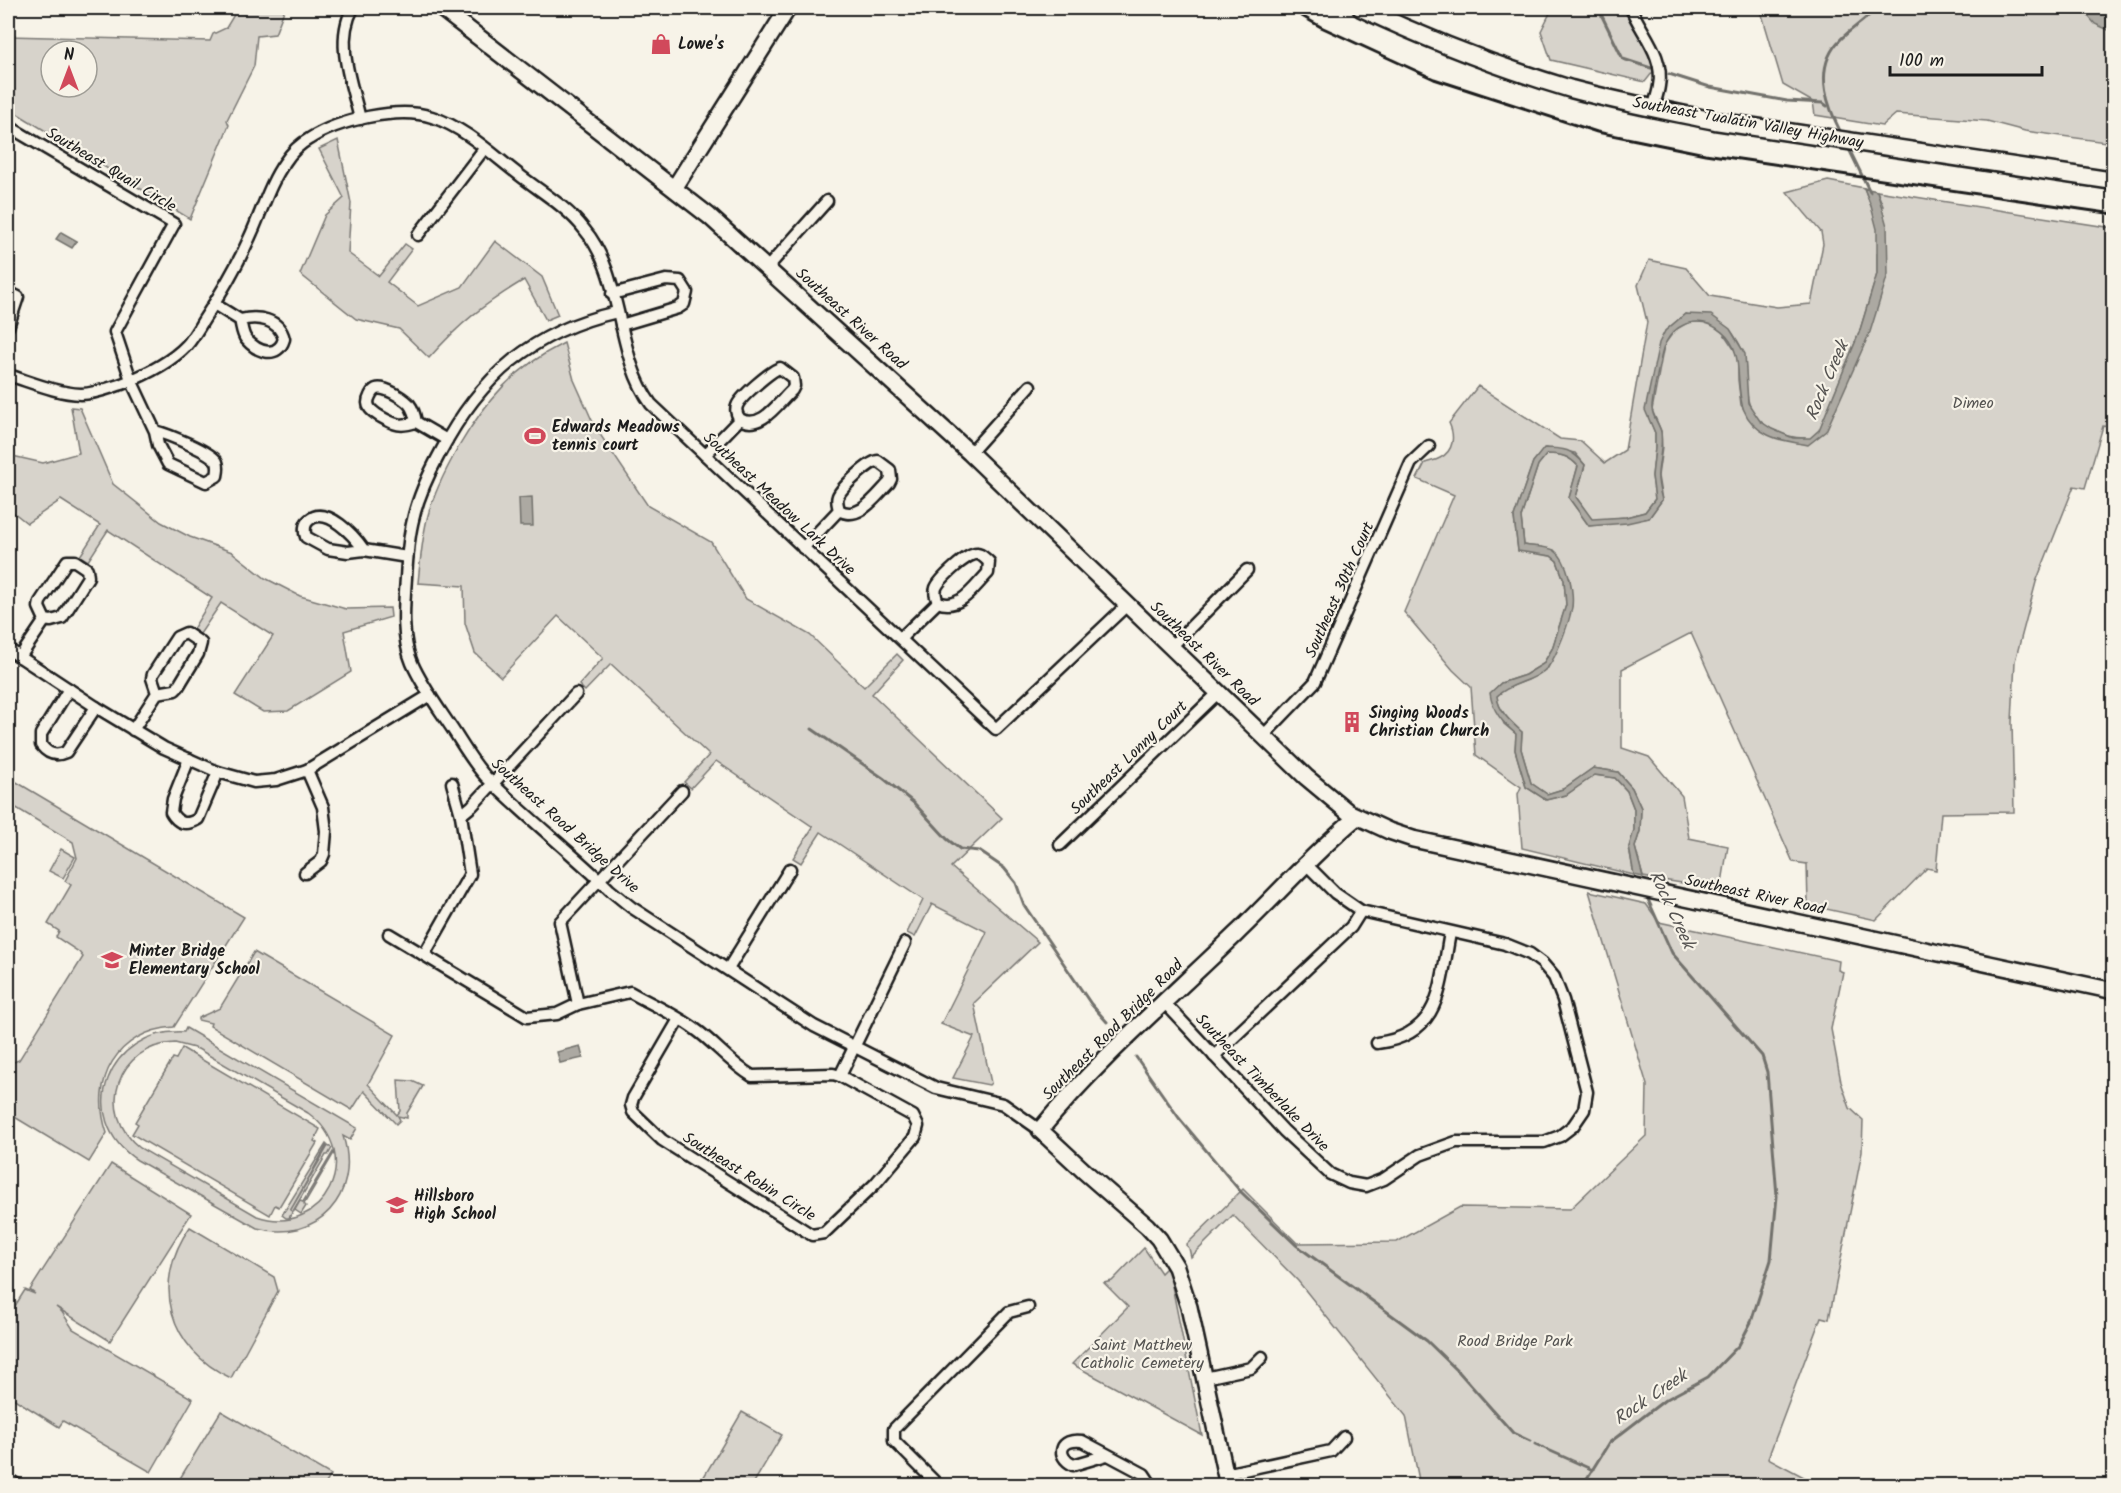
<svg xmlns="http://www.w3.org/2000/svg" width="2121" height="1493" font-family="Kalam,sans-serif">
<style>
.green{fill:#d7d3cb;stroke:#7a7874;stroke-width:1.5;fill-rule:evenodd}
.water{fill:#aca9a2;stroke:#72716c;stroke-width:1.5}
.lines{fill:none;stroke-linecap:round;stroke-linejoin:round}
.stream{stroke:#72716c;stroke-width:3}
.street-casing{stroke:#1c1c1c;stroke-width:15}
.secondary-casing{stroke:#1c1c1c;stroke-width:20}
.primary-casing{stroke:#1c1c1c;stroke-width:21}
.street{stroke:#f7f3e8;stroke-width:10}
.secondary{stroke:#f7f3e8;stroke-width:15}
.primary{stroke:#f7f3e8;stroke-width:16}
.rail{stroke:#1c1c1c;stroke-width:3}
.labels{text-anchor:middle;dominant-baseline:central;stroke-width:4.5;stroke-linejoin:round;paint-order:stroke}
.poi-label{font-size:16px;font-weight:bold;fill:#1c1c1c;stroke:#f7f3e8;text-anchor:start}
.street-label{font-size:16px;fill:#1c1c1c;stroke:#f7f3e8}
.park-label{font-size:16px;fill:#545351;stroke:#f7f3e8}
.water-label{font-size:18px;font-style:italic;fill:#565452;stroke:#f7f3e8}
</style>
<rect width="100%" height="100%" fill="#f7f3e8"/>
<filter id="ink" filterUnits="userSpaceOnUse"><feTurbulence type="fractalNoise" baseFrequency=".0167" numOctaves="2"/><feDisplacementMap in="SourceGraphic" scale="12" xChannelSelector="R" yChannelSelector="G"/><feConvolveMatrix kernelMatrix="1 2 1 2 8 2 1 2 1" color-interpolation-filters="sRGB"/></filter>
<g filter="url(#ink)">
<g class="green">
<path d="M 238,8 L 285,8 L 275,34 L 257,36 L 254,66 L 227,120 L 229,125 L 190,219 L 8,108 L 8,36 L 210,41 L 213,34 L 226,28 ZM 51,51 L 87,51 L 87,87 L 51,87 Z"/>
<polygon points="1550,8 1633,8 1660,63 1645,82 1551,60 1541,31 1552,9"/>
<polygon points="1760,8 2113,8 2113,143 2025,131 1987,121 1896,114 1882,126 1815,115 1813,102 1783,85"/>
<path d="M 338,140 L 351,203 L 348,253 L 379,276 L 405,244 L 412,249 L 387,282 L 418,306 L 462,287 L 495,241 L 542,277 L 558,315 L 546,320 L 524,280 C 484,304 460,323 429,358 L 399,329 L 356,319 L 300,274 L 325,215 L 344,198 L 319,149 Z"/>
<path d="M 1828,181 L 1864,188 L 1871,206 L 1883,206 L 1877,191 L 2113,228 L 2113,419 L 2111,427 L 2103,426 L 2085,488 L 2074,486 L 2036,582 L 2015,661 L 2012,722 L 2014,812 L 1941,813 L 1936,870 L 1927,868 L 1876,920 L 1808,905 L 1807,864 L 1793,862 L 1691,633 L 1622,669 L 1622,748 L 1649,757 L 1682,796 L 1689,838 L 1728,846 L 1721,889 L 1643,877 L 1635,847 L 1640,831 L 1641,808 L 1632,788 L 1618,772 L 1593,768 L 1563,789 L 1547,794 L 1531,783 L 1521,749 L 1522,732 C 1511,722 1498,711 1497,696 L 1504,689 L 1528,680 L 1548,668 L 1572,606 L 1570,579 L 1554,550 L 1524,545 L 1521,517 L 1538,465 L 1547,454 C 1561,454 1569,456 1578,466 L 1569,498 L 1589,526 L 1649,518 L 1662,500 L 1658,476 L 1662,448 L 1661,431 L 1652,410 L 1664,345 L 1675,330 L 1689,322 L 1709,322 L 1724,334 L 1738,355 L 1738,380 L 1741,405 L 1755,426 L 1791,441 L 1805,438 C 1792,438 1780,434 1769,428 C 1731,403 1757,371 1737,340 C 1735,337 1732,331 1729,329 C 1723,324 1695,317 1685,314 L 1665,331 L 1646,410 L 1655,433 L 1655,448 L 1652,476 L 1655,499 L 1645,512 L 1626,517 L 1592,520 L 1576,497 L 1585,465 L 1575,453 L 1545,448 L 1533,462 L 1514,517 L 1518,550 L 1551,556 L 1557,561 L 1564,580 L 1566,605 L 1552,649 L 1543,664 L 1525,675 L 1501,683 L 1491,693 L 1504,724 L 1516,734 L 1515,750 L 1526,787 L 1546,800 L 1566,795 L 1594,775 L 1615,778 L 1627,791 L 1634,809 L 1634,830 L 1629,847 L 1634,875 L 1522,848 L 1518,794 L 1521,787 L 1476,755 L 1471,687 L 1453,670 L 1404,612 L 1454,495 L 1417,479 L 1425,463 C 1430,461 1435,461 1440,458 C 1454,451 1455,436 1449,423 L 1478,386 L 1560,439 L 1581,441 L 1605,463 L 1625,450 L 1647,322 L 1638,285 L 1649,260 L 1686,268 L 1710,296 L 1777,307 L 1811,304 L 1823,244 L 1821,232 L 1787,192 ZM 1877,253 L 1880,286 L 1822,424 L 1859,333 L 1877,274 Z"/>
<path d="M 564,343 L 574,380 L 595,427 L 648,506 L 711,542 L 746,599 L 810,635 L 864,687 L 897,654 L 903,660 L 872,694 L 1002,818 L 951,867 L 1038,942 L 974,1003 L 991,1083 L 989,1085 L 953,1078 L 974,1037 L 941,1024 L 987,932 L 932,904 L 915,937 L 907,933 L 923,900 L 821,832 L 801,863 L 793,858 L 813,827 L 716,761 L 691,788 L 684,782 L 709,755 L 611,664 L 585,691 L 579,685 L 603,658 L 558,616 L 501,677 L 475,653 L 465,623 L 464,586 L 418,583 C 420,562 422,540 427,519 C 433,494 445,471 458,448 C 486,400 514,368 564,343 Z"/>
<polygon points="71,407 80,408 113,484 161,522 190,537 232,552 265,578 300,596 346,609 390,608 391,617 344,631 351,672 288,711 263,712 235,695 273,636 221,603 200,634 193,629 212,598 108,530 88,561 80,556 100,525 61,500 27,523 8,508 8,455 43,463 79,453"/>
<path d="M 8,777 L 244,917 L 174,1027 C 117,1031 89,1080 107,1133 L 89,1162 L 8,1113 L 8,1064 L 19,1060 L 83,957 L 79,952 L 56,937 L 59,931 L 48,924 L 71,885 L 65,881 L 77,858 L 73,842 L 8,803 Z"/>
<polygon points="61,849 75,857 63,878 49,871"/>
<polygon points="1589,891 1646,904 1659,922 1839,961 1838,970 1843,972 1831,1029 1841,1082 1850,1108 1863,1120 1862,1152 1829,1319 1821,1317 1768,1458 1819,1485 1420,1485 1406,1416 1298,1281 1233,1215 1191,1257 1189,1248 1186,1245 1243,1189 1297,1243 1397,1242 1460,1207 1570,1209 1646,1136 1647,1085"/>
<polygon points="254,952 395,1035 368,1084 397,1115 400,1111 398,1080 412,1081 423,1086 407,1113 407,1118 398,1116 400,1120 396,1124 364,1091 352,1110 210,1026 211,1023 198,1020 198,1018 220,1008"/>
<path d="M 186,1028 L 357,1128 L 350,1140 L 343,1136 C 362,1195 317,1244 257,1228 L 137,1160 C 73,1118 108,1028 184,1032 ZM 175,1043 L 198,1049 L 308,1113 C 366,1155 324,1239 257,1216 L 140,1148 C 95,1112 117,1045 175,1043 Z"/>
<polygon points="182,1048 320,1129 314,1141 317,1143 279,1207 275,1205 270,1215 132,1134 138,1124 135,1122 173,1058 176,1059"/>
<polygon points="326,1144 327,1145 290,1211 328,1146 332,1148 328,1155 326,1155 289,1218 286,1218 282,1215"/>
<polygon points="333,1152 334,1153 304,1204 306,1206 301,1214 295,1210 300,1201 303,1202"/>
<polygon points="111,1164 191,1214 110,1341 56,1307 62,1312 73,1329 193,1399 151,1472 63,1421 59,1427 8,1395 8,1317 25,1290 35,1294 30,1290"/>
<path d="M 190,1227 L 274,1277 L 278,1291 L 231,1378 C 169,1350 150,1283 190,1227 Z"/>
<polygon points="1144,1248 1161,1273 1168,1266 1202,1435 1072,1364 1128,1307 1104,1283 1112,1281"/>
<polygon points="221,1411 331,1475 325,1485 176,1485"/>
<polygon points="742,1412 782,1435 753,1484 752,1486 699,1485"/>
</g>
<g class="water">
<polygon points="2081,8 2113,8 2113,32 2095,24"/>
<path d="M 1864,188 L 1877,191 L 1887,226 L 1888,274 L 1870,332 L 1826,431 L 1808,445 C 1795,442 1779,441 1768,435 C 1719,410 1755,359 1722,332 C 1702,315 1677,320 1665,344 C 1661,352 1653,395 1652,406 C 1651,415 1659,423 1661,432 C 1663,446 1659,460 1658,473 C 1657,482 1660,492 1662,500 L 1649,518 L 1627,523 L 1589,526 L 1569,498 L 1578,466 C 1569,456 1561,454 1547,454 L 1538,465 L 1521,517 L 1524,545 C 1533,547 1548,546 1555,551 C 1568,560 1574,592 1572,607 C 1570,620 1557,656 1548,667 C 1535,682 1511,682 1497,696 C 1498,711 1511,722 1522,732 L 1521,749 L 1531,783 L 1547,794 L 1563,789 L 1593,768 L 1618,772 L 1632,788 L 1641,808 L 1640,831 L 1635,847 L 1643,877 L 1634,875 L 1629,847 L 1634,830 L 1634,809 L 1627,791 L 1615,778 L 1595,775 L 1566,795 L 1546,800 L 1526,787 L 1515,750 L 1516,734 C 1503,723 1492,711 1490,693 L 1501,683 L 1525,675 L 1543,664 L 1552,649 L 1566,605 L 1564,580 L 1557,561 L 1551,556 L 1518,551 L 1514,517 L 1533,462 L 1544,448 C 1564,448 1572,449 1585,465 L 1576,497 L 1592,519 L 1626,517 L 1645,512 L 1655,499 L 1652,476 L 1655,448 L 1655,433 L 1645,410 L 1659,343 L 1665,331 L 1685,314 L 1711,315 L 1730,329 L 1745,354 L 1748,403 L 1760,421 L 1772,429 L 1793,438 L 1810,438 L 1819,430 L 1859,333 L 1877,274 L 1877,229 L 1871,206 Z"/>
<polygon points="61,232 77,241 72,248 56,239"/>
<polygon points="532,497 533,526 520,526 519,498"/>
<polygon points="580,1046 583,1058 560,1063 557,1052"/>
</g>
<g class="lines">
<g class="stream">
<polyline points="1598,8 1623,59 1651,68"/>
<polyline points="1669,74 1710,87 1787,101 1823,103 1827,106"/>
<path d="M 1841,133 C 1828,107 1815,74 1834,47 C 1844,32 1865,22 1876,8"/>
<polyline points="1848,147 1870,192"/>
<polyline points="812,729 883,778 914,803 947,839 960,849 979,851 1004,868 1016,883 1024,905 1091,1004 1107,1022"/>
<polyline points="1136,1057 1179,1118 1240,1191 1296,1245 1427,1341 1459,1372 1513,1433 1530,1441"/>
<polyline points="1535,1444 1593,1470"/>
<polyline points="1588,1486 1586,1480 1609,1443 1665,1400 1708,1377 1739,1345 1751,1322 1771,1260 1777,1196 1767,1072 1762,1056 1672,953 1646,895"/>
</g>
<defs>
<g id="street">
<path d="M 353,8 C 334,42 352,84 360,119"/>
<path d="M 1631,8 C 1641,33 1665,56 1659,86 C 1658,94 1655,101 1653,109"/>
<path d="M 8,126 L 174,224 L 115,332 L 131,380 L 155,431 L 158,445 L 168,464 L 206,482 L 217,476 C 218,471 219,467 217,462 C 212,452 167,434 155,431"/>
<polyline points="418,235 484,149"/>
<polyline points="767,268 827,201"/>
<polyline points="8,292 18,297 8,327"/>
<polyline points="612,294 666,280 680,281 687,292 684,304 678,308 621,325"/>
<path d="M 214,304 L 240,320 C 242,327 242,334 246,339 C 258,353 278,359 284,339 C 279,318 257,316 240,320"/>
<path d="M 617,312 C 533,331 480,376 440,453 C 428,475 417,499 412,524 C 408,542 407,560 406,578 C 404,605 401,637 412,663 C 423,688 440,710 455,733 C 464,747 474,764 486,777 C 525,816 570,851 610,890 L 631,907 L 814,1026 L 936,1088 L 1003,1104 L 1040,1130"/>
<path d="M 8,375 C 31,382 56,393 81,394 C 95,394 109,388 122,384 C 145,375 170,363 187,345 C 193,338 198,329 203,321 C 220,295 236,268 249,239 C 261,214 269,184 285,162 C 291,153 300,144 309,139 C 338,120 399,106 432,117 C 466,128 494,156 522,177 C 543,193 568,208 584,229 C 624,276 615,355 651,404 L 996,729 L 1127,605"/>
<path d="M 416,422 C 415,416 413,409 409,404 C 403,398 385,386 376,389 C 372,391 372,392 370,396 C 364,407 373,412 381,417 C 395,425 401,427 416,422 L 447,440"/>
<polyline points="970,453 1030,386"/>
<path d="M 705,455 L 740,419 C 761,431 778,403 792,390 L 794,386 L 793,378 L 780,368 C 772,370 740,397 737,406 C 735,411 737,415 740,419"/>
<path d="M 803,548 L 839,510 C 859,522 876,496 889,483 L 891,479 L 890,470 L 878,461 C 870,461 842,487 838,496 C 836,501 838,505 839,510"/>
<path d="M 364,550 C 355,537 327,505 309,520 C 304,524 304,531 306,537 L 328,549 L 348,552 L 364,550 L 407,557"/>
<path d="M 901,638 L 938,602 C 960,611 974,587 988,573 L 989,562 C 985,559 982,554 977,554 C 968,552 939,580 936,588 C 934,593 936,597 938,602"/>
<polyline points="1171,647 1247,570"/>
<polyline points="8,649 96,707 164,748 218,772 254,782 276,780 307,770 430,695"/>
<polyline points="20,657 45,620 39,607 40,602 67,561 75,561 87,569 88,577 62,618 51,621 45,620"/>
<path d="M 69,689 L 41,734 L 41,745 C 48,754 55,757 66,752 L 96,707"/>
<path d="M 576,694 L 472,806 L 461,815 L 470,874 L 424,955 L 527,1017 L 557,1014 L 578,1004 L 630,992 C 651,1004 675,1014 695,1029 C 715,1043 730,1063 752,1076 L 833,1074 L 840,1076 L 913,1116 L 918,1126 L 915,1137 L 875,1184 L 824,1233 L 812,1235 L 662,1140 L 633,1112 L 631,1105 L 633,1098 L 679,1019"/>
<polyline points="133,730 157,693 152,678 153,674 177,637 186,633 201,643 198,654 178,687 175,690 157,693"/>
<polyline points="1263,736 1315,682 1411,463 1429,446"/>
<path d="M 189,759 L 173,799 L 171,812 C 178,824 186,826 198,819 L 218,772"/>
<polyline points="452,783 461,815"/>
<polyline points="1060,845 1218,693"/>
<polyline points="305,873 321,861 324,854 326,831 323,807 307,770"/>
<polyline points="389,934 424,955"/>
<polyline points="728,969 790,869"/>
<polyline points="1164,1002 1284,1131 1330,1174 1349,1183 1366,1186 1384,1179 1420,1155 1456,1142 1544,1142 1560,1136 1573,1126 1584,1110 1587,1092 1563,1000 1554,977 1542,963 1530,954 1505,944 1361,911 1335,893 1307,865"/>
<polyline points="578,1004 560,922 682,791"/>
<path d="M 1377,1043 C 1442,1035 1440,985 1450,933"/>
<polyline points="1214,1056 1351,927 1361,911"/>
<polyline points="840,1076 905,943"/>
<polyline points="1205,1378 1251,1368 1262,1357"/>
<path d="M 1107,1455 L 1073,1465 C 1055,1456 1060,1438 1082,1441 L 1144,1474 L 1152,1486"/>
<polyline points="1225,1474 1331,1451 1344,1437"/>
<polyline points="8,1479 19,1486"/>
<polyline points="939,1486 894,1441 894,1429 1009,1312 1028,1307"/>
</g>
<g id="secondary">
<polyline points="441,8 709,216 970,453 1306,777 1348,812 1389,831 1413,839 2114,991"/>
<polyline points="675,187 788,8"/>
<path d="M 1228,1486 L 1189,1307 L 1176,1267 L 1159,1239 L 1147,1226 L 1084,1171 L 1040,1130 C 1099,1058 1170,998 1236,934 C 1276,896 1315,851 1357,817"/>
</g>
<path id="primary" d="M 1361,8 C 1429,40 1500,68 1571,89 C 1619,102 1667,111 1715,121 L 2114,181"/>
</defs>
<use href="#street" class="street-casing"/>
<use href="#secondary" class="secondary-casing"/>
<use href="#primary" class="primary-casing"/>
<use href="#street" class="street"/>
<use href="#secondary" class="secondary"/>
<use href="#primary" class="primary"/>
<polyline class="rail" points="1288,8 1321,27 1434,79 1597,132 1705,154 2114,214"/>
</g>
</g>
<defs>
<symbol id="shop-bare" viewBox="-9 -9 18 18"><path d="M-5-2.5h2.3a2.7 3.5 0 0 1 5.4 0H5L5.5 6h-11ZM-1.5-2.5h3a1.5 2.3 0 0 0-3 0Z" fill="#d1495b" stroke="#f7f3e8" stroke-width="2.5" paint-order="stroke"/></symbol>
<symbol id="stadium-bare" viewBox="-9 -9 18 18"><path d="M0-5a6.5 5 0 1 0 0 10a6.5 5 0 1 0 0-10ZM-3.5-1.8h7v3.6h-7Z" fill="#d1495b" stroke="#f7f3e8" stroke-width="2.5" paint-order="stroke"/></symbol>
<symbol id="building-bare" viewBox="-9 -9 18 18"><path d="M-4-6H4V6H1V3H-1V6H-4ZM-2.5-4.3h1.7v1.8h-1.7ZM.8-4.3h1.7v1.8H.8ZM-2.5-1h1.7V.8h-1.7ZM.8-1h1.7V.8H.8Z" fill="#d1495b" stroke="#f7f3e8" stroke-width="2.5" paint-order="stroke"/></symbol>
<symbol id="school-bare" viewBox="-9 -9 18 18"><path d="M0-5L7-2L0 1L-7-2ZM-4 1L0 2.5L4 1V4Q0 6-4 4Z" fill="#d1495b" stroke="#f7f3e8" stroke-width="2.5" paint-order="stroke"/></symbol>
</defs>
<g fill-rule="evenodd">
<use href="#shop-bare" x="646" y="29" width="30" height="30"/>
<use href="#stadium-bare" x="520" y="421" width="30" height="30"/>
<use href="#building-bare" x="1337" y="707" width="30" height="30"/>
<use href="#school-bare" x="97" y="945" width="30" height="30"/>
<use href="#school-bare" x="382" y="1190" width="30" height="30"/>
</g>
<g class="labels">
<g class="poi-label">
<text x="678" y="44">Lowe's</text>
<text x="552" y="427">Edwards Meadows<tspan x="552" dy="18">tennis court</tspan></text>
<text x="1369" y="713">Singing Woods<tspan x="1369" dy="18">Christian Church</tspan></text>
<text x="129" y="951">Minter Bridge<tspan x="129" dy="18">Elementary School</tspan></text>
<text x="414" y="1196">Hillsboro<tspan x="414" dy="18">High School</tspan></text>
</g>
<g class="street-label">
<text transform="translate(1748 123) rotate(10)">Southeast Tualatin Valley Highway</text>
<text transform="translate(111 170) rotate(31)">Southeast Quail Circle</text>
<text transform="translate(851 319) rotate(42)">Southeast River Road</text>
<text transform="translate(779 504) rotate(43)">Southeast Meadow Lark Drive</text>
<text transform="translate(1340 590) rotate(-66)">Southeast 30th Court</text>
<text transform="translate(1204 654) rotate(44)">Southeast River Road</text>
<text transform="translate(1129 758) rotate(-44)">Southeast Lonny Court</text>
<text transform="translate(565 826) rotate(42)">Southeast Rood Bridge Drive</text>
<text transform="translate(1755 895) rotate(12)">Southeast River Road</text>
<text transform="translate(1113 1030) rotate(-45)">Southeast Rood Bridge Road</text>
<text transform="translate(1262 1083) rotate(46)">Southeast Timberlake Drive</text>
<text transform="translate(749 1177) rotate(32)">Southeast Robin Circle</text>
</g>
<g class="park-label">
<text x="1973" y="403">Dimeo</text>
<text x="1515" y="1341">Rood Bridge Park</text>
<text x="1142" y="1345">Saint Matthew<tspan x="1142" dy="18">Catholic Cemetery</tspan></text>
</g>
<g class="water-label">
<text transform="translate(1828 381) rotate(-67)">Rock Creek</text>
<text transform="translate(1671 910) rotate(65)">Rock Creek</text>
<text transform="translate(1651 1398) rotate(-34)">Rock Creek</text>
</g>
</g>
<rect width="2121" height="1493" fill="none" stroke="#f7f3e8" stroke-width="30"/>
<rect x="15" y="15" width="2091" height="1463" fill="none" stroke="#1c1c1c" stroke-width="2" filter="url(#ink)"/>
<g transform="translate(69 69)"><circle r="28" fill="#f7f3e8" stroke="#9f9d96" stroke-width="1.5"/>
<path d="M0-4.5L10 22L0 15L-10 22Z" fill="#d1495b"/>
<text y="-9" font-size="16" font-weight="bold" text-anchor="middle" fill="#1c1c1c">N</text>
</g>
<path d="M1890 66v9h152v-9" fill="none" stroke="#1c1c1c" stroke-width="3"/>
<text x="1899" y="66" font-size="18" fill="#1c1c1c" stroke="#f7f3e8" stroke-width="4.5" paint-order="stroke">100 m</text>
</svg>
